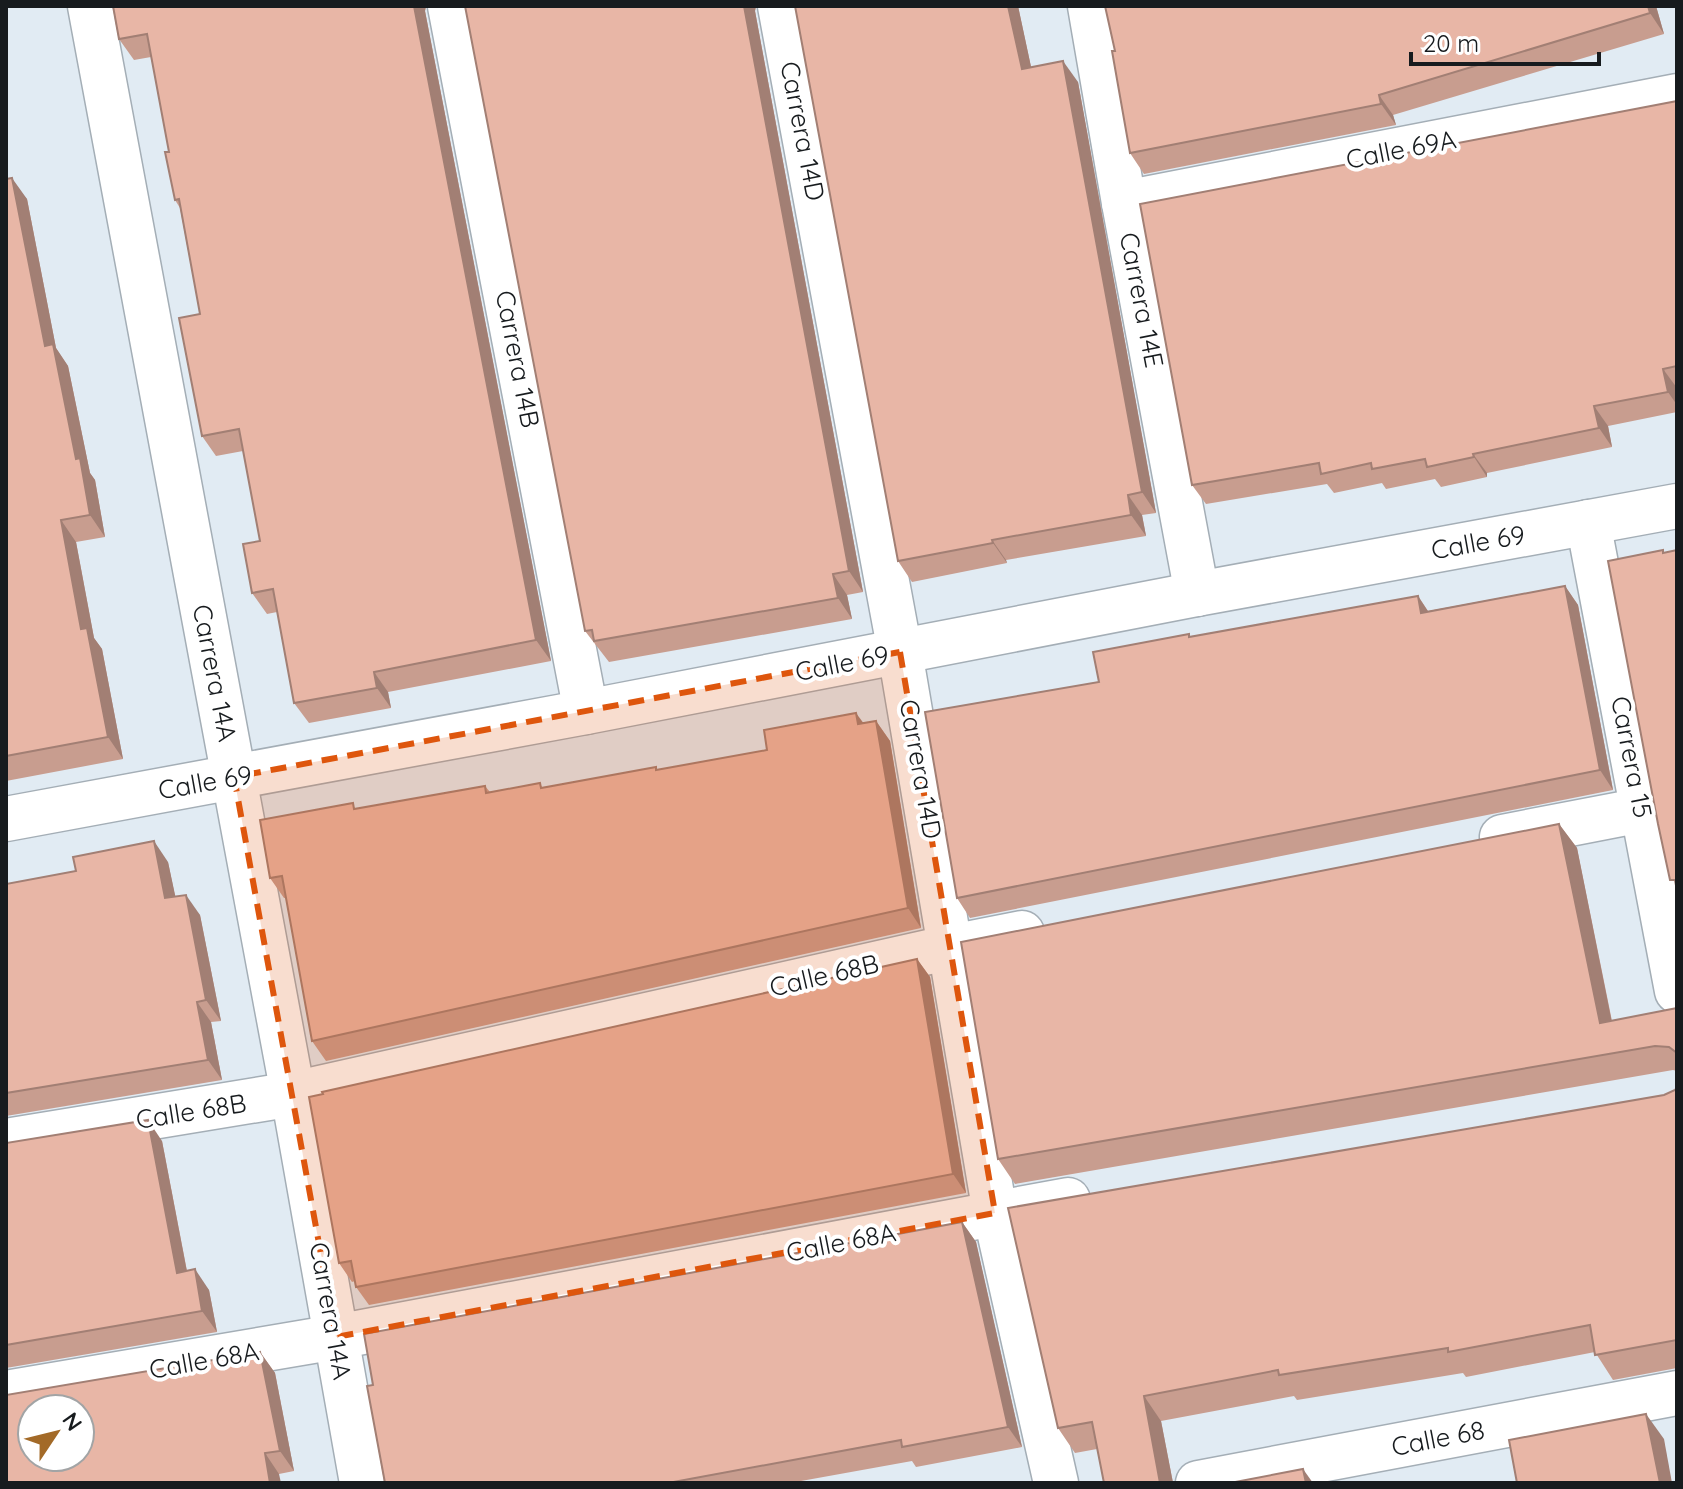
<svg xmlns="http://www.w3.org/2000/svg" width="1683" height="1489" font-family="Quicksand,sans-serif">
<style>
.lines{fill:none;stroke-linecap:round;stroke-linejoin:round}
.minor-casing{stroke:#a4aeb6;stroke-width:47}
.minor{stroke:#fff;stroke-width:44}
.wall{fill:#c89d8f}
.shaded-wall{fill:#a27f74}
.building{fill:#e8b6a6;stroke:#a27f74;stroke-width:2;fill-rule:evenodd}
.marked{fill:#de560d;fill-opacity:0.2;stroke:#de560d;stroke-width:6;stroke-dasharray:16 10;stroke-linejoin:round}
.labels{text-anchor:middle;dominant-baseline:central;stroke-width:8;stroke-linejoin:round;paint-order:stroke}
.street-label{font-size:26px;fill:#171b1e;stroke:#fff}
</style>
<rect width="100%" height="100%" fill="#e1ebf3"/>
<g class="lines">
<defs>
<g id="minor">
<polyline points="90,6 293,1094 362,1483"/>
<polyline points="450,6 586,712"/>
<polyline points="780,6 900,652 995,1213 1056,1483"/>
<polyline points="1090,6 1124,203 1197,594"/>
<polyline points="1124,203 1677,96"/>
<polyline points="1588,522 1677,991"/>
<polyline points="6,819 586,712 1197,594 1677,506"/>
<polyline points="1502,837 1642,810"/>
<polyline points="6,1141 293,1094 951,947 1022,933"/>
<polyline points="6,1393 336,1337 1068,1200"/>
<polyline points="1198,1483 1677,1393"/>
</g>
</defs>
<use href="#minor" class="minor-casing"/>
<use href="#minor" class="minor"/>
</g>
<g class="wall">
<polygon points="113,6 426,6 425,11 551,661 388,692 391,708 309,723 294,703 277,612 267,614 252,593 260,541 243,451 216,456 202,436 200,314 180,208 175,200 169,152 151,57 134,60 119,39"/>
<polygon points="465,6 756,6 755,11 863,592 847,595 852,619 609,662 585,631"/>
<polygon points="1018,6 1031,67 1078,82 1156,513 1142,515 1146,536 1006,560 1007,563 912,582 898,561"/>
<polygon points="1105,6 1656,6 1664,34 1393,115 1396,125 1144,174 1130,153 1115,51"/>
<polygon points="1677,101 1677,412 1608,426 1612,447 1487,473 1487,477 1441,487 1435,479 1386,489 1382,483 1334,493 1327,484 1206,504 1192,485"/>
<polygon points="6,179 27,199 56,348 68,366 90,473 95,480 105,537 76,542 94,638 102,649 123,759 6,781"/>
<polygon points="1565,586 1578,605 1613,790 970,918 957,898 1189,634 1191,637 1418,596 1428,611"/>
<polygon points="876,721 890,741 921,928 326,1061 312,1041 286,898 284,898 270,878 485,786 490,792 544,788 656,767 658,770 767,750 864,723"/>
<polygon points="1559,824 1577,848 1612,1021 1677,1008 1677,1071 1673,1070 1015,1184 998,1159"/>
<polygon points="168,862 175,896 200,915 221,1021 211,1022 222,1080 6,1116 6,884"/>
<polygon points="917,959 930,977 966,1193 369,1305 356,1287 355,1281 352,1282 339,1263 323,1094"/>
<polygon points="1677,1087 1677,1368 1613,1380 1595,1352 1466,1377 1463,1373 1297,1400 1294,1396 1161,1421 1173,1483 1104,1483 1097,1449 1075,1453 1058,1428 1675,1090"/>
<polygon points="162,1141 187,1271 209,1290 217,1332 6,1368 6,1143"/>
<polygon points="962,1222 976,1242 1022,1447 916,1467 912,1461 790,1483 385,1483"/>
<polygon points="260,1352 275,1373 294,1471 279,1474 6,1483"/>
</g>
<g class="shaded-wall">
<polygon points="414,6 426,6 425,11 551,661 536,640"/>
<polygon points="744,6 756,6 755,11 863,592 849,571"/>
<polygon points="1008,6 1018,6 1036,90 1022,69"/>
<polygon points="1648,6 1656,6 1664,34 1650,13"/>
<polygon points="1063,61 1078,82 1156,513 1142,492"/>
<polygon points="1379,95 1393,115 1396,125 1381,104"/>
<polygon points="12,178 27,199 56,348 68,366 90,473 95,480 105,537 90,515 76,459 45,346"/>
<polygon points="1663,369 1677,388 1677,405 1668,392"/>
<polygon points="1594,406 1608,426 1612,447 1599,428"/>
<polygon points="1473,454 1487,473 1487,477 1474,457"/>
<polygon points="1128,495 1142,515 1146,536 1131,515"/>
<polygon points="61,520 76,542 94,638 102,649 123,759 108,737 81,629"/>
<polygon points="992,540 1006,560 1007,563 993,543"/>
<polygon points="833,574 847,595 852,619 838,598"/>
<polygon points="1565,586 1578,605 1613,790 1600,770"/>
<polygon points="1418,596 1431,616 1421,613"/>
<polygon points="374,672 388,692 391,708 377,688"/>
<polygon points="856,713 870,732 858,724"/>
<polygon points="876,721 890,741 921,928 908,908"/>
<polygon points="1559,824 1577,848 1617,1048 1600,1023"/>
<polygon points="154,841 168,862 180,918 165,898"/>
<polygon points="186,895 200,915 221,1021 206,1000"/>
<polygon points="917,959 930,977 966,1193 953,1174"/>
<polygon points="197,1002 211,1022 222,1080 208,1060"/>
<polygon points="148,1120 162,1141 191,1293 177,1273"/>
<polygon points="962,1222 976,1242 1022,1447 1008,1427"/>
<polygon points="195,1269 209,1290 217,1332 202,1311"/>
<polygon points="260,1352 275,1373 294,1471 280,1451"/>
<polygon points="1144,1396 1161,1421 1173,1483 1160,1483"/>
<polygon points="1646,1414 1664,1439 1672,1483 1660,1483"/>
<polygon points="265,1453 279,1474 281,1483 270,1483"/>
<polygon points="1303,1469 1313,1483 1306,1483"/>
</g>
<g class="building">
<polygon points="113,6 414,6 536,640 374,672 377,688 294,703 273,589 252,593 243,544 260,541 239,429 202,436 179,318 200,314 179,199 175,200 165,152 169,152 147,34 119,39"/>
<polygon points="465,6 744,6 849,571 833,574 838,598 594,641 592,630 585,631"/>
<polygon points="795,6 1008,6 1022,69 1063,61 1142,492 1128,495 1131,515 992,540 993,543 898,561"/>
<polygon points="1105,6 1648,6 1650,13 1379,95 1381,104 1130,153 1112,51 1115,51"/>
<polygon points="1677,101 1677,366 1663,369 1668,392 1594,406 1599,428 1473,454 1474,457 1427,467 1425,459 1372,469 1371,463 1321,474 1319,463 1192,485 1140,204"/>
<polygon points="12,178 45,346 53,344 76,459 80,458 90,515 61,520 81,629 87,628 108,737 6,756 6,179"/>
<polygon points="1663,550 1663,553 1677,550 1677,891 1675,880 1670,880 1658,824 1608,561"/>
<polygon points="1565,586 1600,770 957,898 925,712 1099,682 1093,652 1189,634 1189,637 1418,596 1421,613"/>
<polygon points="856,713 858,724 876,721 908,908 312,1041 282,876 270,878 260,820 353,803 354,809 485,786 486,793 540,783 541,788 656,767 656,770 767,750 764,730"/>
<polygon points="1559,824 1600,1023 1677,1008 1677,1053 1669,1047 1655,1046 998,1159 961,942"/>
<polygon points="154,841 165,898 186,895 206,1000 197,1002 208,1060 6,1093 6,884 76,871 73,857"/>
<polygon points="917,959 953,1174 356,1287 351,1261 339,1263 309,1097 323,1094 322,1092"/>
<polygon points="1677,1087 1677,1340 1595,1355 1590,1325 1448,1352 1448,1348 1279,1375 1278,1370 1144,1396 1160,1483 1104,1483 1092,1422 1058,1428 1008,1208 1664,1095 1675,1090"/>
<polygon points="148,1120 177,1273 195,1269 202,1311 6,1345 6,1143"/>
<polygon points="962,1222 1008,1427 902,1447 901,1440 668,1483 385,1483 367,1386 373,1385 364,1334"/>
<path d="M 260,1352 L 280,1451 L 265,1453 L 270,1483 L 6,1483 L 6,1395 ZM 32,1409 L 80,1409 L 80,1457 L 32,1457 Z"/>
<polygon points="1646,1414 1660,1483 1517,1483 1509,1440"/>
<polygon points="1303,1469 1306,1483 1230,1483"/>
</g>
<path class="marked" d="M 900,652 L 995,1213 L 336,1337 L 234,777 Z"/>
<g class="labels">
<g class="street-label">
<text transform="translate(803 131) rotate(79)">Carrera 14D</text>
<text transform="translate(1401 149) rotate(-11)">Calle 69A</text>
<text transform="translate(1142 300) rotate(79)">Carrera 14E</text>
<text transform="translate(518 359) rotate(79)">Carrera 14B</text>
<text transform="translate(1478 542) rotate(-10)">Calle 69</text>
<text transform="translate(842 663) rotate(-11)">Calle 69</text>
<text transform="translate(215 673) rotate(79)">Carrera 14A</text>
<text transform="translate(1632 757) rotate(79)">Carrera 15</text>
<text transform="translate(921 769) rotate(80)">Carrera 14D</text>
<text transform="translate(205 782) rotate(-10)">Calle 69</text>
<text transform="translate(824 975) rotate(-13)">Calle 68B</text>
<text transform="translate(191 1111) rotate(-9)">Calle 68B</text>
<text transform="translate(841 1242) rotate(-11)">Calle 68A</text>
<text transform="translate(331 1311) rotate(80)">Carrera 14A</text>
<text transform="translate(204 1360) rotate(-10)">Calle 68A</text>
<text transform="translate(1438 1438) rotate(-11)">Calle 68</text>
</g>
</g>
<rect width="1683" height="1489" fill="none" stroke="#171b1e" stroke-width="16"/>
<g transform="translate(56 1433) rotate(55)"><circle r="38" fill="#ffffff" stroke="#a2a4a5" stroke-width="2"/>
<path d="M0-6L14 30L0 20L-14 30Z" fill="#a36a28"/>
<text y="-12" font-size="22" font-weight="bold" text-anchor="middle" fill="#171b1e">N</text>
</g>
<path d="M1411 52v12h188v-12" fill="none" stroke="#171b1e" stroke-width="4"/>
<text x="1423" y="52" font-size="24" fill="#171b1e" stroke="#ffffff" stroke-width="6" paint-order="stroke">20 m</text>
</svg>
